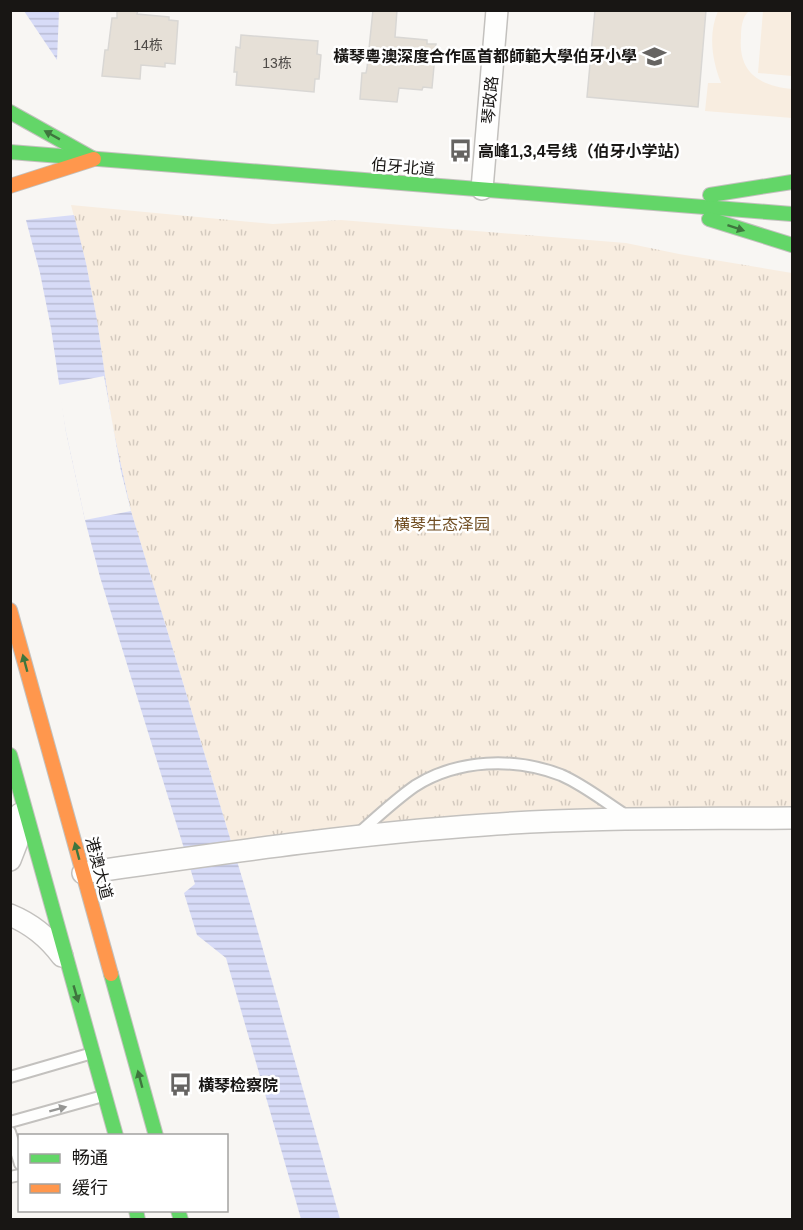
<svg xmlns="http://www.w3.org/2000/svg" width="803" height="1230" font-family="Helvetica,'Noto Sans SC',sans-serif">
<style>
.grass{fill:#f8ede0}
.park{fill:url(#park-tufts)}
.water{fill:url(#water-rules)}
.pier{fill:#f8f6f3}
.building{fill:#e6e0d7;stroke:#d9d7d4;stroke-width:1.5}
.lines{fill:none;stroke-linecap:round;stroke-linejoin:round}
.lane-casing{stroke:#c3c1be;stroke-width:14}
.street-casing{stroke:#c3c1be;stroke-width:24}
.fast-casing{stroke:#c3c1be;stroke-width:16}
.slow-casing{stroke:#c3c1be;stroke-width:16}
.lane{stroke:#fefefd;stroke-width:10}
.street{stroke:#fefefd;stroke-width:21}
.fast{stroke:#63d668;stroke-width:14}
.slow{stroke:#ff974d;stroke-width:14}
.oneway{fill:#3e763e}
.oneway2{fill:#969694}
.labels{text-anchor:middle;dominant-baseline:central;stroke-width:5;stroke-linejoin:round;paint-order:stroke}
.number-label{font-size:14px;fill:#4e4a47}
.poi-label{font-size:16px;font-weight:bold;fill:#181614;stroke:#fff;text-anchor:start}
.street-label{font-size:16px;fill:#181614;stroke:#fff}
.park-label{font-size:16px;fill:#704d21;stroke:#fff}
</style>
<defs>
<pattern id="park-tufts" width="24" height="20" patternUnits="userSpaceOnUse" patternTransform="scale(1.5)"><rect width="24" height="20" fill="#f8ede0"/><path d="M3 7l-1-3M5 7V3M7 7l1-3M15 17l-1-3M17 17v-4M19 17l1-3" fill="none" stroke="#d4cabf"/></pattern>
<pattern id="water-rules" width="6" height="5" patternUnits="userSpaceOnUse" patternTransform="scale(1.5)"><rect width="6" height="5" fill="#d7dbf7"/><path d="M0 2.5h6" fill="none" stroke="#b8bbd3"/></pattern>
</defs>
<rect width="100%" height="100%" fill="#f8f6f3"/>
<g class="grass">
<path d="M 718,11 L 749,11 C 742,17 741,28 741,37 C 738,73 760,86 792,89 L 792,118 L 705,111 L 708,83 L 721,83 C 712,60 708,34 718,11 Z"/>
<polygon points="763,11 792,11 792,76 758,73"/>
</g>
<polygon class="park" points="71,205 273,224 341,220 626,243 679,254 792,273 792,810 232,844 131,511 112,424 97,320 86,263"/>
<g class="water">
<polygon points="24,11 59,11 57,60"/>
<polygon points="74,215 86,263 97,320 112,424 131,511 250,904 340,1219 301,1219 226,958 197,935 184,893 195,884 100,577 85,520 66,432 51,328 40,273 26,220"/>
</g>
<polygon class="pier" points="104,376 121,471 131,511 85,520 66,432 58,385"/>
<g class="building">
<polygon points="117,10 138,10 137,14 169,17 169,20 178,21 175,64 165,63 165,67 141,65 140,79 102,76 105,50 108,50 112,18 117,18"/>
<polygon points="373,10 397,10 395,37 427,40 427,44 436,44 432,88 423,87 422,90 399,88 397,102 360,99 362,73 366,73 367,68"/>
<polygon points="595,10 706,10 698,107 587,97"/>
<polygon points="241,35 318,41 317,54 321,55 319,79 315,79 314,92 236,85 237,72 234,72 236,47 240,48"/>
</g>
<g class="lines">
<defs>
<g id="lane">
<path d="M 359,833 C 377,817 395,800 415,786 C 458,759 514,757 561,775 C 584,785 605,802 627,816"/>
<polyline points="10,1077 89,1054"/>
<polyline points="10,1122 103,1096"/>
<polyline points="10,1132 20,1164"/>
<polyline points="10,1177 20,1175"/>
</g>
<g id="street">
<polyline points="482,189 497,10"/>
<polyline points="10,860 17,842 20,814"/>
<path d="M 83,873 C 217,854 350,834 484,825 C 587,817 690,819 792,818"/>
<path d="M 10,915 C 32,924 48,937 62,956"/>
</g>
<g id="fast">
<polyline points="10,112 94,159"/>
<polyline points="10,152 792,214"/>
<polyline points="710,195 792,182"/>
<polyline points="709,219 792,245"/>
<polyline points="10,755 116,1136"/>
<polyline points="111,974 156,1136"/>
<polyline points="136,1210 138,1220"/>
<polyline points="178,1210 181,1220"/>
</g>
<g id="slow">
<polyline points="10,186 94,159"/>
<polyline points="10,610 111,974"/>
</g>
</defs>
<use href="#lane" class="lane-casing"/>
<use href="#street" class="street-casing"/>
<use href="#fast" class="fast-casing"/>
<use href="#slow" class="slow-casing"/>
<use href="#lane" class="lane"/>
<use href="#street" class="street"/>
<use href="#fast" class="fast"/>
<use href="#slow" class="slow"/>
</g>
<defs><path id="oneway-solid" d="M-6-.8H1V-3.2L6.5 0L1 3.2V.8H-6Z" transform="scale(1.5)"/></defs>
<g class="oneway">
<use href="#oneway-solid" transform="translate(52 135) rotate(-151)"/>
<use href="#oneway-solid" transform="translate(736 228) rotate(18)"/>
<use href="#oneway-solid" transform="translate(25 663) rotate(-105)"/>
<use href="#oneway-solid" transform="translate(77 851) rotate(-105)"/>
<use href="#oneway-solid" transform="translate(76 994) rotate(74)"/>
<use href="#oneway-solid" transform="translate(140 1079) rotate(-105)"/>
</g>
<use class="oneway2" href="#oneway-solid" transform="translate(58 1109) rotate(-15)"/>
<defs>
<symbol id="school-bare" viewBox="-9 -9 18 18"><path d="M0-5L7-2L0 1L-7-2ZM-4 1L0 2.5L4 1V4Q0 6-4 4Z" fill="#666462" stroke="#fff" stroke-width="2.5" paint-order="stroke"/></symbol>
<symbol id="bus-bare" viewBox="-9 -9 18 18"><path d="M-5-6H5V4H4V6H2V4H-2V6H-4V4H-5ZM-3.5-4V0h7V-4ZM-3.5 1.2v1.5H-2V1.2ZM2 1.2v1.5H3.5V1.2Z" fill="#666462" stroke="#fff" stroke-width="2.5" paint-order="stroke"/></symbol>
</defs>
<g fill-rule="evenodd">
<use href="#school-bare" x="638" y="40" width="33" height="33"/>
<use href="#bus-bare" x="444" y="134" width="33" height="33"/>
<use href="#bus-bare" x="164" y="1068" width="33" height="33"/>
</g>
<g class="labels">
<g class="number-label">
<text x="148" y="45">14栋</text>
<text x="277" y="63">13栋</text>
</g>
<g class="poi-label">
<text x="637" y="56" text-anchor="end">橫琴粵澳深度合作區首都師範大學伯牙小學</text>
<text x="478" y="151">高峰1,3,4号线（伯牙小学站）</text>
<text x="198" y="1085">横琴检察院</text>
</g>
<g class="street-label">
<text transform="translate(490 100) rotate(-85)">琴政路</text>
<text transform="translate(403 167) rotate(5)">伯牙北道</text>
<text transform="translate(99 868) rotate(75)">港澳大道</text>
</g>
<g class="park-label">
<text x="442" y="524">横琴生态泽园</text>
</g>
</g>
<rect width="803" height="1230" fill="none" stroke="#181614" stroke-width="24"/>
<rect x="18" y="1134" width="210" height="78" fill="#ffffff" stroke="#a3a2a1" stroke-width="1.5"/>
<rect x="30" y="1154" width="30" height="9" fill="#63d668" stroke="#a3a2a1" stroke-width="1.5"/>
<text x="72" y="1164" font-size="18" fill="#181614">畅通</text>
<rect x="30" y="1184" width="30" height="9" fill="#ff974d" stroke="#a3a2a1" stroke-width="1.5"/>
<text x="72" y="1194" font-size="18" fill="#181614">缓行</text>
</svg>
